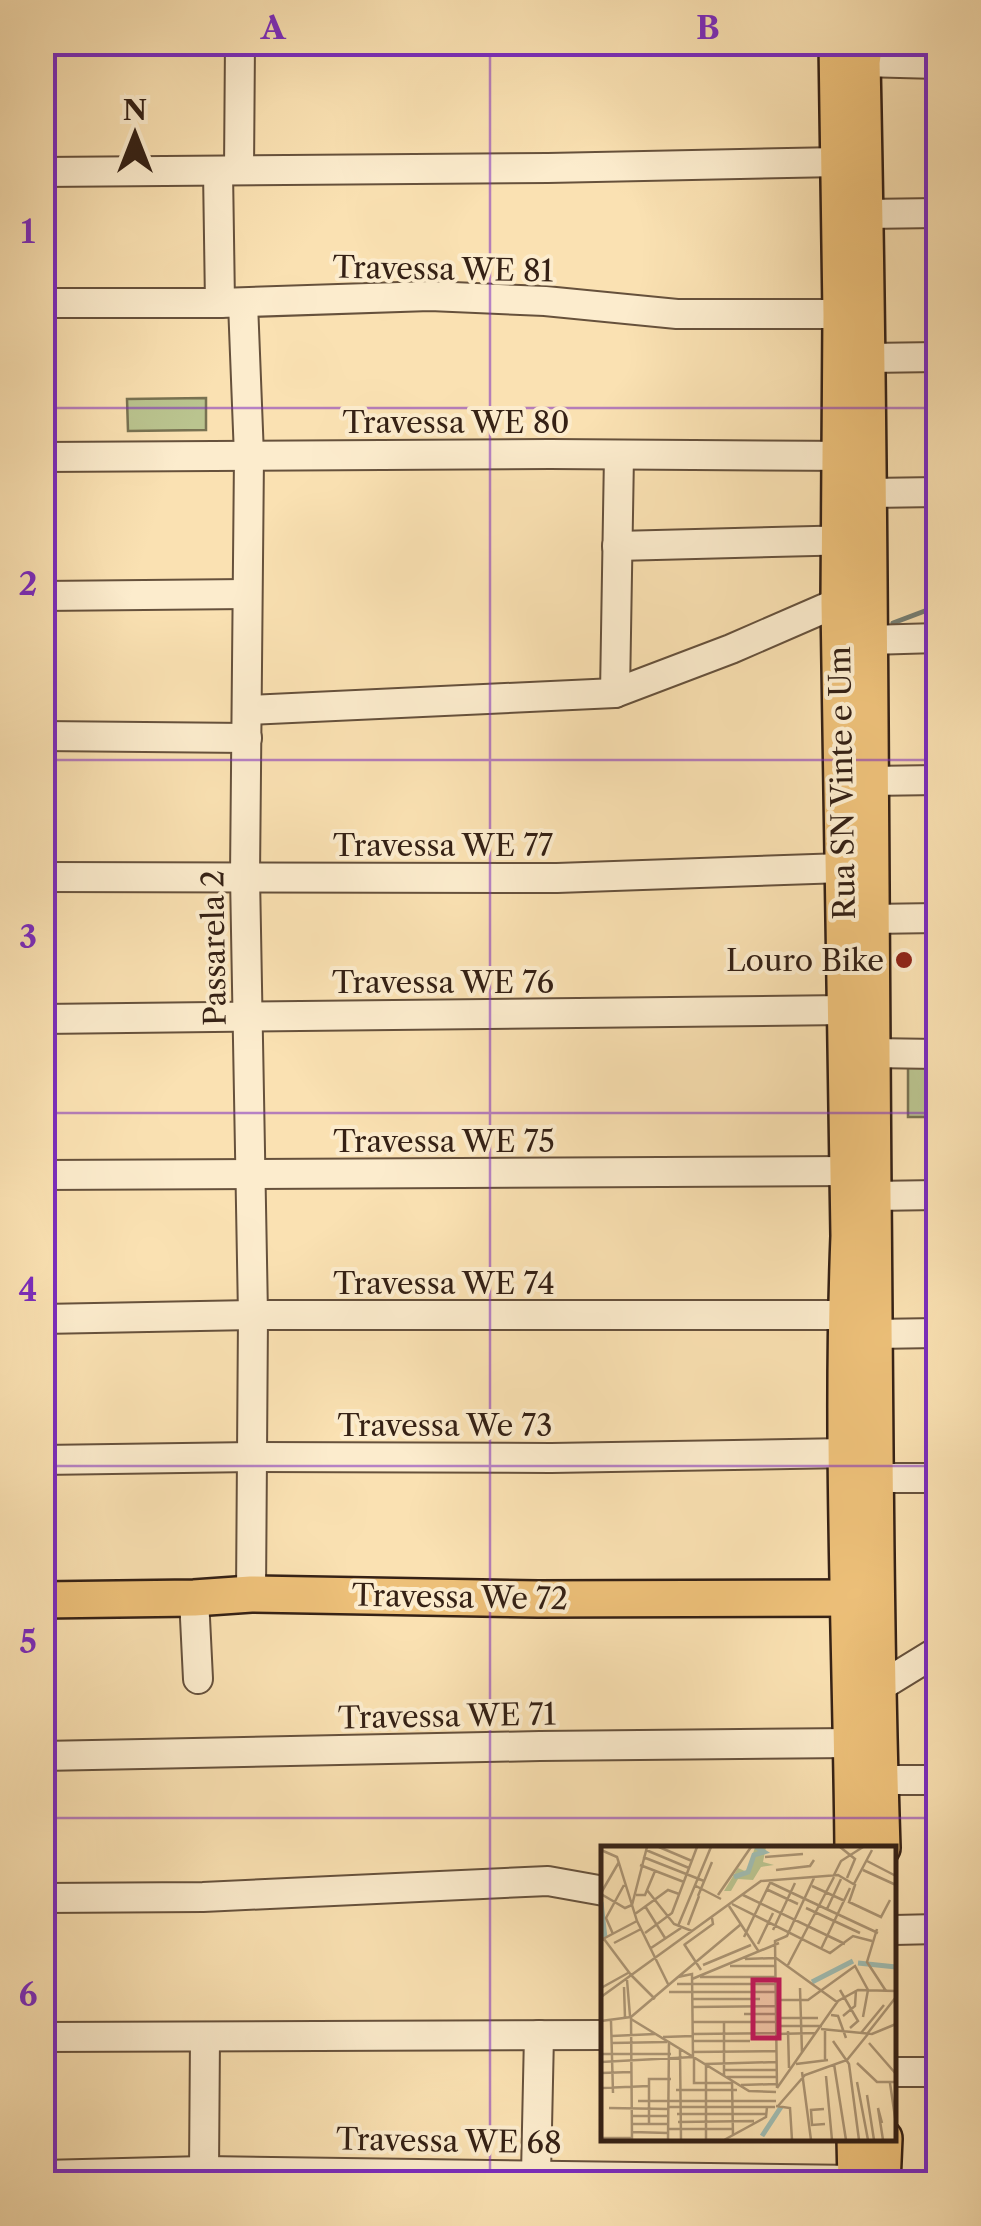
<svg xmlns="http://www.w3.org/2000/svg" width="981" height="2226" font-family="'Libre Caslon Text',serif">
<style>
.green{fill:#bac48f;stroke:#787252;stroke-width:2.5}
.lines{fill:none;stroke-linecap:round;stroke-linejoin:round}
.stream{stroke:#757e73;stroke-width:5}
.minor-casing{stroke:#66513c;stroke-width:32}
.major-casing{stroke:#352115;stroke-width:40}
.minor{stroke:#fceccd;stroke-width:28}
.major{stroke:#edc079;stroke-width:35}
.grid{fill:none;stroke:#7b2cbf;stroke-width:2.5;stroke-opacity:0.55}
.poi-dot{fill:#8f2418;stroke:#fceccd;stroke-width:4}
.labels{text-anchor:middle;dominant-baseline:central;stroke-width:8;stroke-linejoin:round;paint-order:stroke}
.street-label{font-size:30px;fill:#352115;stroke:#fceccd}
.poi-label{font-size:30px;fill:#352115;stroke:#fceccd;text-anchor:end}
.inset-river{fill:none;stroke:#9fbcb2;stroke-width:5}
.inset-road{fill:none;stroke:#ab9473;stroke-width:2.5}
.view{fill:#c2185b;fill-opacity:0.15;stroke:#c2185b;stroke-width:5}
.inset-edge{fill:none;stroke:#352115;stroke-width:5}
.neatline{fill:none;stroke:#7b2cbf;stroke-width:4}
.grid-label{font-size:32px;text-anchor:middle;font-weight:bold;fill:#7b2cbf}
</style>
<rect width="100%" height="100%" fill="#fae1b2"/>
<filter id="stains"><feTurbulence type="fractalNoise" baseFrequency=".002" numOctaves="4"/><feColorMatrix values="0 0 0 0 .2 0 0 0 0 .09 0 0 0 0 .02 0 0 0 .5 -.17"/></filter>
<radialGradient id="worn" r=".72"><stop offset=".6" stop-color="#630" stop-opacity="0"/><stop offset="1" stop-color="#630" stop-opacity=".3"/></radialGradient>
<g class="green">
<polygon points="206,398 206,430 128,431 127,399"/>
<polygon points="938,1065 938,1117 908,1117 908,1066"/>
</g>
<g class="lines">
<polyline class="stream" points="893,623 938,606"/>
<defs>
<g id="minor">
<polyline points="862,62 938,64"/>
<polyline points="239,170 240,42"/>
<polyline points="218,171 220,303"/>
<polyline points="42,172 548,168 839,162"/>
<polyline points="865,214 938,213"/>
<polyline points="42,303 220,303 430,296 545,301 677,314 841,314"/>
<polyline points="243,303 249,456 245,876 253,1315 251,1594"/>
<polyline points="868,358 938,357"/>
<polyline points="42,457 550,454 858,456"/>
<polyline points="870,493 938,492"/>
<polyline points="617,546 856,540"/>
<polyline points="42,596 247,594"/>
<polyline points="869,640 938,638"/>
<polyline points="615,693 619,455"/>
<polyline points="248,710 615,693 731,649 839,602"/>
<polyline points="42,736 247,738"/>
<polyline points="869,781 938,780"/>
<polyline points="42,877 557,878 843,868"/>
<polyline points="870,919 938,918"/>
<polyline points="42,1019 845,1010"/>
<polyline points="872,1053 938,1054"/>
<polyline points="42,1175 847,1171"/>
<polyline points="873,1196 938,1195"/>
<polyline points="42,1319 253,1315 846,1315"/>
<polyline points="873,1334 938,1333"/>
<polyline points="42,1460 253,1457 551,1458 847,1453"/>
<polyline points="875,1478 938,1478"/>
<polyline points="194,1598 198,1679"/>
<polyline points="863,1697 938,1651"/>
<polyline points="42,1756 540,1746 852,1743"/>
<polyline points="880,1780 938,1780"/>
<polyline points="42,1898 203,1897 548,1881 604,1891"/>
<polyline points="894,1930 938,1929"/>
<polyline points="42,2037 604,2035"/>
<polyline points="894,2072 938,2072"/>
<polyline points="204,2171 205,2037"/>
<polyline points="536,2174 539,2035"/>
<polyline points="42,2175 204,2171 856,2180"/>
</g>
<g id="major">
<path d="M 837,42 L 841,314 L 839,602 L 849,1236 C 841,1440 851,1644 853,1848"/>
<path d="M 865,42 L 862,62 C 870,439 870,816 873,1193 C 875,1412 875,1630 882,1848"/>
<polyline points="42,1600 194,1598 251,1594 538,1599 871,1598"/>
<polyline points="855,2138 856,2184"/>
<polyline points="882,2184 884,2138"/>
</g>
</defs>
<use href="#minor" class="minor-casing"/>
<use href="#major" class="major-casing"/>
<use href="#minor" class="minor"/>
<use href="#major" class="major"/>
</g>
<path class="grid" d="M 490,42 L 490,2184M 42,408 L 938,408M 42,760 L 938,760M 42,1113 L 938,1113M 42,1466 L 938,1466M 42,1818 L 938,1818"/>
<circle class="poi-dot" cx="904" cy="960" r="10"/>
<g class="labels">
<g class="street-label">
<text transform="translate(443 269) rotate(1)">Travessa WE 81</text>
<text x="456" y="422">Travessa WE 80</text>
<text transform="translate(842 783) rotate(-91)">Rua SN Vinte e Um</text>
<text x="443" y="845">Travessa WE 77</text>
<text transform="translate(214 948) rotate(-91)">Passarela 2</text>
<text x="443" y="982">Travessa WE 76</text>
<text x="444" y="1141">Travessa WE 75</text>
<text x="444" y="1283">Travessa WE 74</text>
<text x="445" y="1425">Travessa We 73</text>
<text transform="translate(460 1597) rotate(1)">Travessa We 72</text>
<text transform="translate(447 1716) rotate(-1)">Travessa WE 71</text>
<text transform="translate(449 2141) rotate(1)">Travessa WE 68</text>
</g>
<g class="poi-label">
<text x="884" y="960">Louro Bike</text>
</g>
</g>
<g transform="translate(601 1846)">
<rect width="295" height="295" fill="#fae1b2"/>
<path d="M 154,1 L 165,1 L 162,16 L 173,19 L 160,21 L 152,34 L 137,33 L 130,45 L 123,45 L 137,22 L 146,26 Z" fill="#bac48f"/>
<path class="inset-river" d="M 133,31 L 147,26 L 153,9 L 163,6 L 155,1M 0,56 L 4,92M 257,117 L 295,121M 211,136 L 252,115M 161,290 L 180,261"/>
<path class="inset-road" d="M 58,1 L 91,15M 239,1 L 254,13 L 246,32M 0,4 L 16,11 L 36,75M 45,4 L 88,22M 42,11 L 103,35M 164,11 L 202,8M 266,15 L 295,30M 39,19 L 83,36M 175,24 L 209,20 L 213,14M 262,24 L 295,39M 233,29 L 240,15 L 262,1M 168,36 L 204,53M 253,38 L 271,4M 93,39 L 120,53M 211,40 L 244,55M 165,43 L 197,58M 46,44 L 73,78 L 91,85M 0,47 L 18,16M 0,48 L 24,62 L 31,59M 35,49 L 44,49 L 54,25M 117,49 L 150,1M 142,49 L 244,98M 97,50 L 111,16M 204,53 L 277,87M 131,58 L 229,107 L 252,90 L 271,95M 31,59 L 46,1M 44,60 L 64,92M 128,60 L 158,106M 205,62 L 259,87M 226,63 L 240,33M 34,68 L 67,44 L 78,48M 36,75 L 68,140M 87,79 L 98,50M 77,80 L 110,1M 276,83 L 266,116 L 285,145M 172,84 L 194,37M 44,87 L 71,67 L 96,1M 12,88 L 5,72 L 23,39M 143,91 L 169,37M 3,93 L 30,129M 0,94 L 36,75M 13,97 L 40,83M 83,98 L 100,124M 157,98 L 172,67M 83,99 L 112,78 L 111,72M 50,102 L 80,82M 220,103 L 249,42M 175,112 L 236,156M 144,113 L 174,112M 102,119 L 150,99M 187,119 L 233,31M 129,120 L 174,120M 31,130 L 54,153M 77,131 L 139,79M 99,131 L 174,131M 91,133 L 178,97M 26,134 L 29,170M 76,138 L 174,138M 23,141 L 24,172M 0,142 L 27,127M 199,142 L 201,207M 239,144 L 257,175 L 249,182M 68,146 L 175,146M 218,146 L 254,120 L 267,144 L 262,171M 0,151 L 160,35 L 237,29 L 254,39 L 248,56 L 280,71 L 289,54M 91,153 L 159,153M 175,154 L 207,154 L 218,146M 91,161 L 174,160M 143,168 L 174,168M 230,169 L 237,170 L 245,192M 242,170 L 254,160 L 255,144M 30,171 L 77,131 L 91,128 L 92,211M 30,171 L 31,294M 175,172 L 217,172M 30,173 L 148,245 L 175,246M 0,175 L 30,171M 10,175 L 12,247M 91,176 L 175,176M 175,180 L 221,180M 220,183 L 271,188 L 295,178M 224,183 L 224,214M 187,185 L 188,222M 260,187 L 283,159M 91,188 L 175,187M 175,188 L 215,187M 266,188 L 295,151M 11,190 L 54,188M 62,191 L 92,190M 91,195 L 149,195M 232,195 L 248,218 L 258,294M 11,197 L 66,196M 268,197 L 295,228M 79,204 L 80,294M 91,206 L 175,205M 0,208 L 70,208M 93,212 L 93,237 L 131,237M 0,216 L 92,211M 256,217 L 276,236 L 295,236M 195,218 L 227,214M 233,218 L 245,294M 123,224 L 176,224M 201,226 L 210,294M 0,227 L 30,226M 225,230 L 231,294M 123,231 L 123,176M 126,231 L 175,231M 131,235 L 132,290M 256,236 L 267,294M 289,237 L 295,278M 140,239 L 176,238M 1,242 L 48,240M 176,242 L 174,95 L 186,90 L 213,32M 176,242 L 237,155 L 257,144 L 295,145M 75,244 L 136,244M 266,249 L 273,294M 37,255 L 175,255M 175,260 L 189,262 L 191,294M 177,260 L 204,229 L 246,214 L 267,188M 67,261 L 174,261M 8,262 L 67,263M 223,263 L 210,264 L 211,279 L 224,278M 76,268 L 166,268M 31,270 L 67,270M 77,276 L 153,275M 281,277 L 277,262 L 282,294M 31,278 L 67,278M 48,278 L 48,233 L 70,233M 67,283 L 133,283M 31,286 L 67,287M 0,292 L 31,292M 31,294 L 67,294M 67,294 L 68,195M 123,294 L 105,294 L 105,218 L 175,216M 123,294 L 165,271 L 166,261"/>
<path class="view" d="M 152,134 L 178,134 L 178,192 L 152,192 Z"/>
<rect width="295" height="295" class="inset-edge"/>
</g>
<rect width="981" height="2226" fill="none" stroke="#fae1b2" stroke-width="110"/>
<g transform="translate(135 135)" stroke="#fceccd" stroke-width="8" paint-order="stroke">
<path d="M0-8L18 38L0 25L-18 38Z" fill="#352115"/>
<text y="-15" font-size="28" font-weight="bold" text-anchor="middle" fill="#352115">N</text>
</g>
<rect x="55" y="55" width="871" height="2116" class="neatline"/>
<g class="grid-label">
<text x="273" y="39">A</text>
<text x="708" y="39">B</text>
<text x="28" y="243">1</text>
<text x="28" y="595">2</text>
<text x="28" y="948">3</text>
<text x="28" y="1301">4</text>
<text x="28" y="1653">5</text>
<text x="28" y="2006">6</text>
</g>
<rect width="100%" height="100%" filter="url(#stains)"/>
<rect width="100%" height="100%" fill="url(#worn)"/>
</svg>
